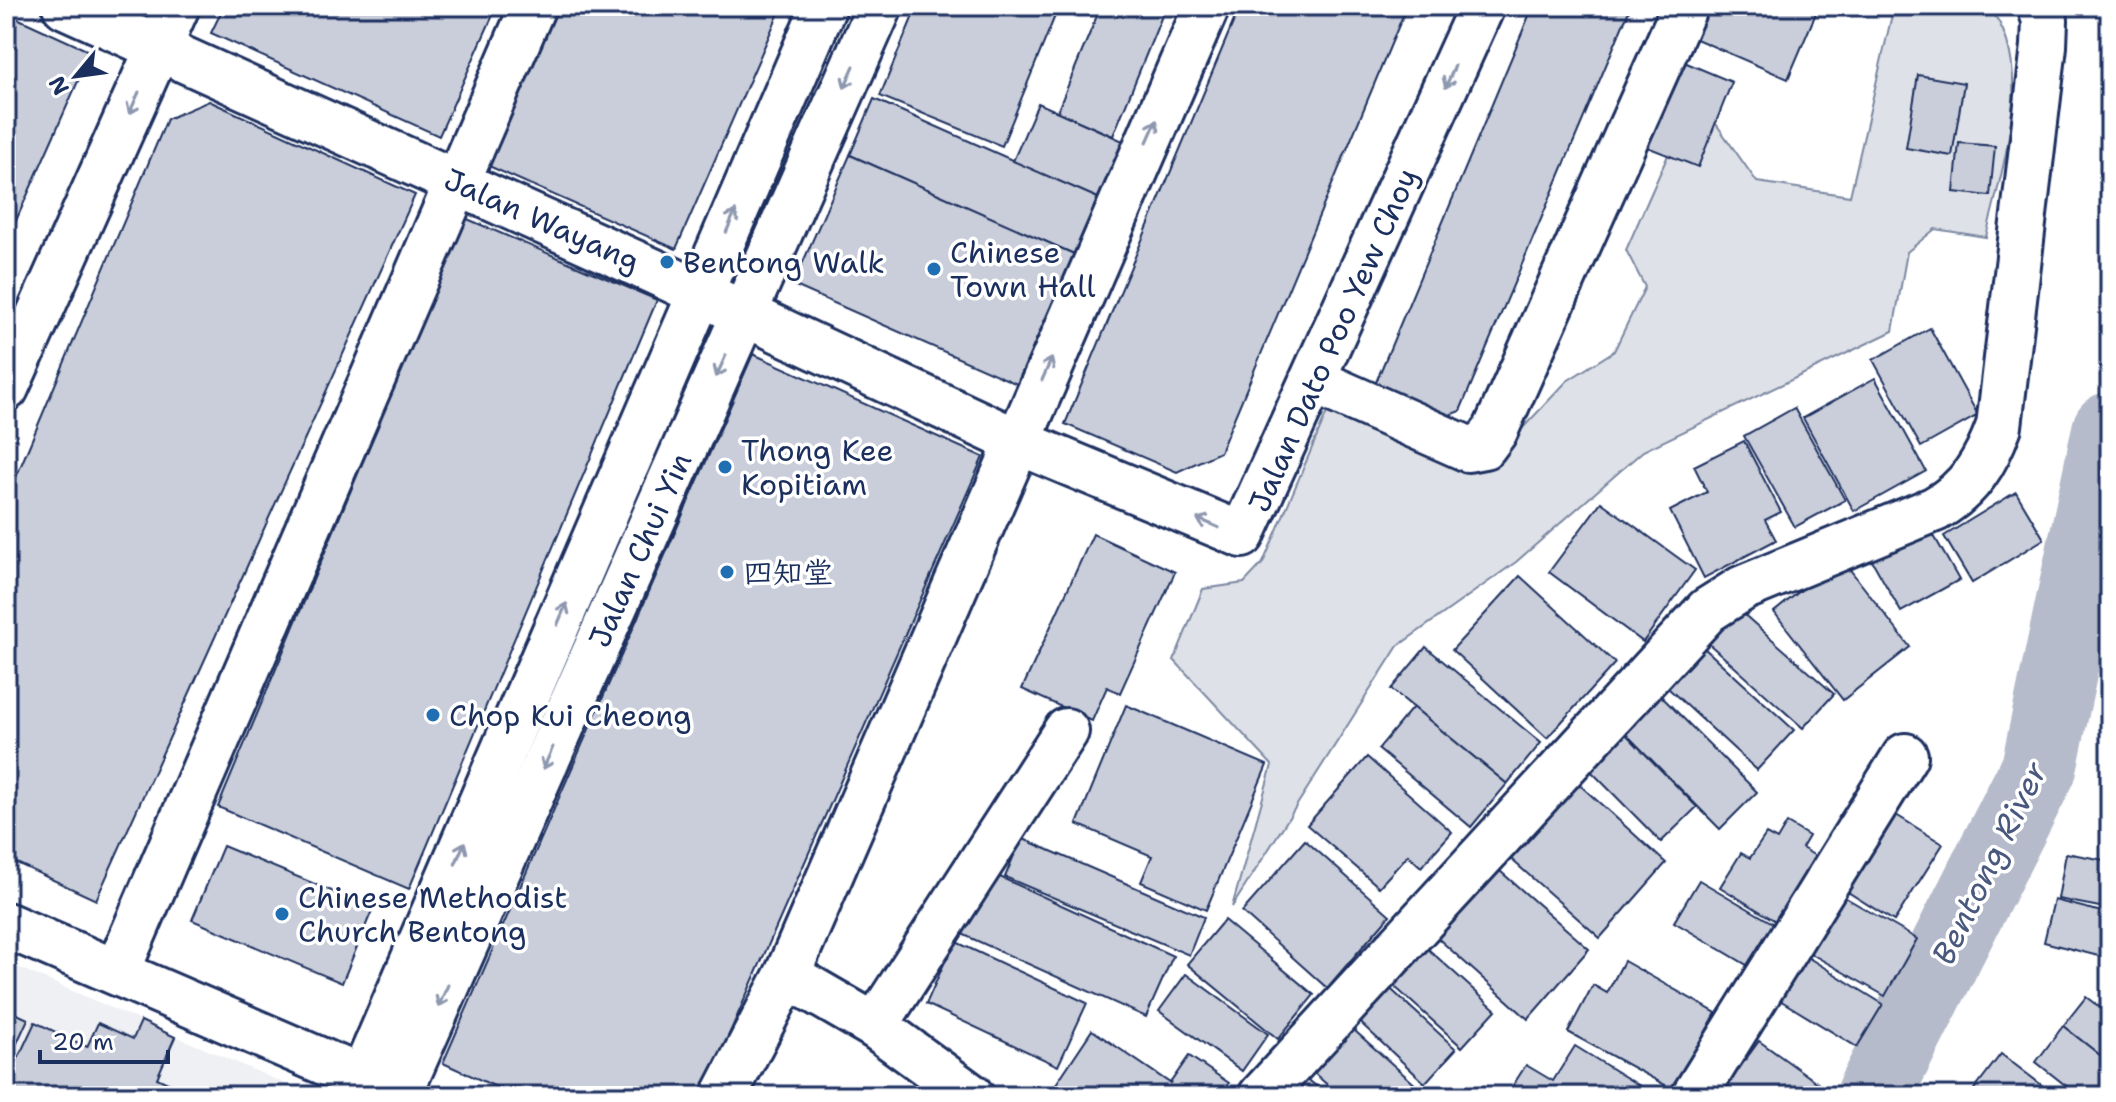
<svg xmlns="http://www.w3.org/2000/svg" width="2116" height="1102" font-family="'Shantell Sans','LXGW WenKai TC',sans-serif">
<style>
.built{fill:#eff0f4}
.green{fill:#dee1e7;stroke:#7c88a2;stroke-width:2}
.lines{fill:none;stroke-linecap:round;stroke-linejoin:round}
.river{stroke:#b5bbca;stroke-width:76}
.building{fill:#caceda;stroke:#1b2f5e;stroke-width:2}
.minor-casing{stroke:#1b2f5e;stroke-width:50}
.major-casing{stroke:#1b2f5e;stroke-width:50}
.minor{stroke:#fff;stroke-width:44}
.major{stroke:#fff;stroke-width:44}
.oneway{stroke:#8d97ae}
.poi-dot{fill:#1f6fb2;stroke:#fff;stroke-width:3}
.labels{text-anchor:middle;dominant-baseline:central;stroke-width:7;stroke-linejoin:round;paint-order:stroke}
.street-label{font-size:30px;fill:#1b2f5e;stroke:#fff}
.poi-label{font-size:30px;fill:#1b2f5e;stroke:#fff;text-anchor:start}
.water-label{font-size:32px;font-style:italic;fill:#49597e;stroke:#fff}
</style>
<rect width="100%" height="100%" fill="#fff"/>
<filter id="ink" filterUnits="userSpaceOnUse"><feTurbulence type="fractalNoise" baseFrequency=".0125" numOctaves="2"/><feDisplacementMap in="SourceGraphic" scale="16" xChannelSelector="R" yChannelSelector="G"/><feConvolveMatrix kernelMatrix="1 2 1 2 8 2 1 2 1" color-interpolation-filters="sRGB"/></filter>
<g filter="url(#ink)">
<polygon class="built" points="6,962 313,1096 6,1096"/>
<path class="green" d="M 1894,6 L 1988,6 C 2038,65 2001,171 1986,237 L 1935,229 L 1907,252 L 1893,331 L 1643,451 L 1516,562 L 1398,646 L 1232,907 L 1272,765 L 1174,660 L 1203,589 L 1244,583 L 1263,563 L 1328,410 L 1485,468 L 1567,381 L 1614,351 L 1645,287 L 1626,250 L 1695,94 L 1757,182 L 1850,196 Z"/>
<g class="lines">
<polyline class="river" points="1873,1096 2039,768 2110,430"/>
</g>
<g class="building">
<polygon points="224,6 497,6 439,136 211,33"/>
<polygon points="551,6 782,6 676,249 482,163"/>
<polygon points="917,6 1059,6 1002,146 880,96"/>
<polygon points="1101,6 1166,6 1113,136 1057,112"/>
<polygon points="1240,6 1407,6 1220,452 1177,472 1065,424"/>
<polygon points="1533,6 1631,6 1460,411 1444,417 1374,387"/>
<polygon points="1700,6 1819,6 1788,79 1687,35"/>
<polygon points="6,13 91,52 6,243"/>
<polygon points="1677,59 1732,82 1698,167 1642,145"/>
<polygon points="1918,75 1964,83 1952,156 1906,148"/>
<polygon points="874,99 1098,198 1074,254 850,155"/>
<polygon points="209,101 415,195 96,900 6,858 6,501 167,119"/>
<polygon points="1038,103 1123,141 1098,198 1013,161"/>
<polygon points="1959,143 1995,146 1990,196 1954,192"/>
<polygon points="850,155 1074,254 1017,384 793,285"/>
<polygon points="465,218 657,300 409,889 218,807"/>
<polygon points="1930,328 1978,415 1921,447 1873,360"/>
<polygon points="753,354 983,457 702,1096 516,1096 443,1063"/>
<polygon points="1875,378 1926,471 1854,511 1803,418"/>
<polygon points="1794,408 1845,500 1795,527 1744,436"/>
<polygon points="1744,441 1781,512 1765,520 1776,540 1704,578 1670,511 1707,492 1694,466"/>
<polygon points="2016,492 2044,539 1972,583 1944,536"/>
<polygon points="1601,502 1695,570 1643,642 1549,572"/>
<polygon points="1929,527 1959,580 1901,612 1871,559"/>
<polygon points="1093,534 1175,572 1120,693 1107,687 1092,721 1022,689"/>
<polygon points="1841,558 1910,647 1843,700 1774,612"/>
<polygon points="1520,576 1615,663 1547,738 1452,650"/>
<polygon points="1739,610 1834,694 1803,728 1709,644"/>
<polygon points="1692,637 1794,730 1757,770 1656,677"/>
<polygon points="1426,647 1541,743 1507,784 1391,689"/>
<polygon points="1652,687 1757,792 1720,829 1616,724"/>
<polygon points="1126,705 1267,765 1206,910 1141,882 1152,856 1077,824"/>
<polygon points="1413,707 1507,784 1471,827 1378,749"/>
<polygon points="1616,724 1697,807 1661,842 1580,760"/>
<polygon points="1367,757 1452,832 1421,867 1408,855 1379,887 1307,825"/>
<polygon points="1571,777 1666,863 1600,938 1504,853"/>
<polygon points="1880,805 1943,844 1894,921 1832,882"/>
<polygon points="1787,823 1809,836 1802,848 1827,863 1787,928 1720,887 1741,853 1750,858 1766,834 1777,840"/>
<polygon points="1021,838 1204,917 1189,955 1005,877"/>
<polygon points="1305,840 1390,915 1327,988 1242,912"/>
<polygon points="223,846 373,908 342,983 192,920"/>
<polygon points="2066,853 2110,861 2110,909 2058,899"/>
<polygon points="1492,864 1589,949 1528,1019 1432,933"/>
<polygon points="989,872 1173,956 1146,1017 962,934"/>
<polygon points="1699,880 1788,932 1764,975 1674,922"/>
<polygon points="1834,891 1917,939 1885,996 1801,948"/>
<polygon points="2054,900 2110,914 2110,959 2044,942"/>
<polygon points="1224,920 1314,995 1278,1039 1187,964"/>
<polygon points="1418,940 1496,1010 1462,1047 1385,978"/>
<polygon points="954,941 1087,1003 1058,1066 926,1004"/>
<polygon points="1804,955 1883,1004 1857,1047 1778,999"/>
<polygon points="1624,961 1716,1013 1674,1090 1568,1032 1593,985 1607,993"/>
<polygon points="1186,974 1268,1034 1242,1071 1159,1011"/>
<polygon points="1381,980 1456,1049 1425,1083 1350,1013"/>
<polygon points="2086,997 2110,1015 2110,1063 2063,1026"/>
<polygon points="6,1009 28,1019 6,1067"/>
<polygon points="141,1021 175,1037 157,1078 189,1093 188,1096 6,1096 6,1084 35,1022 87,1047 98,1023 133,1039"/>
<polygon points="1346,1023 1428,1096 1340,1096 1307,1067"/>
<polygon points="2063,1026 2110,1063 2110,1096 2079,1096 2036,1062"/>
<polygon points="1092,1030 1170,1083 1189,1056 1229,1083 1221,1096 1072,1096 1056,1084"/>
<polygon points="1759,1041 1822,1086 1815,1096 1719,1096"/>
<polygon points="1575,1046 1656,1096 1506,1096 1526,1065 1553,1081"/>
<polygon points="2001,1054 2056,1096 1977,1096 1972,1092"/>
<polygon points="1293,1067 1328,1096 1269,1096"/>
</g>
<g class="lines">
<defs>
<g id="minor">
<polyline points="65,6 655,272 1016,441 1242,535 1482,6"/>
<polyline points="1314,381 1468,449 1484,446 1495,431 1685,6"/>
<polyline points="6,925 389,1090"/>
<polyline points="117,972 533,6"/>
<polyline points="787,975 875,1026 971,1096"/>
<polyline points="875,1026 1066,731"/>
<polyline points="362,1079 824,6"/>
<polyline points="399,1095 880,6"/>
<polyline points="724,1096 787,975 1207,6"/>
<path d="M 1261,1096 L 1708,610 L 1743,588 L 1935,509 C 1969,490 1986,462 1999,426 L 2044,46 L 2045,20 L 2040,6"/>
<polyline points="1694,1096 1905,756"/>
</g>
<polyline id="major" points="6,388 177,6"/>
</defs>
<use href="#minor" class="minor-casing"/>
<use href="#major" class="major-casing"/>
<use href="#minor" class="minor"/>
<use href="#major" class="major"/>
</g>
<defs><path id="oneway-shaft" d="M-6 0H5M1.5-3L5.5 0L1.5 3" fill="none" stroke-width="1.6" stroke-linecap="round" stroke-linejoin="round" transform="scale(2)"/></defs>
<g class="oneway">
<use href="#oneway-shaft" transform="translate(849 77) rotate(114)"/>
<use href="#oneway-shaft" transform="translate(1450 77) rotate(114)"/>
<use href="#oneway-shaft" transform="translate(134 103) rotate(114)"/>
<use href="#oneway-shaft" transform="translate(1152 131) rotate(-66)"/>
<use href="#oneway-shaft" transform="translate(731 221) rotate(-67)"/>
<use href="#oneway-shaft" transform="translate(721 366) rotate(114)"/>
<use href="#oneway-shaft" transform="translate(1047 369) rotate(-66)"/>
<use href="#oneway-shaft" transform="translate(1208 523) rotate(-157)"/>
<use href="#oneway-shaft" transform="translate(562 614) rotate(-67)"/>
<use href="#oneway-shaft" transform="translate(548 758) rotate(114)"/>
<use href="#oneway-shaft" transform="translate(460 853) rotate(-67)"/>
<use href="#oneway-shaft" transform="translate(443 996) rotate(114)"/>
</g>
</g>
<g class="poi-dot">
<circle cx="667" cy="262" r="8"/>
<circle cx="934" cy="269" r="8"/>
<circle cx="725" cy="467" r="8"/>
<circle cx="727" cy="572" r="8"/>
<circle cx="433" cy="715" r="8"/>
<circle cx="282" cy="914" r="8"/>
</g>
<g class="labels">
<g class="street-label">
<text transform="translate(542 220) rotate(24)">Jalan Wayang</text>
<text transform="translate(1333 340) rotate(-66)">Jalan Dato Poo Yew Choy</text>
<text transform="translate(640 550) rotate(-66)">Jalan Chui Yin</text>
</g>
<g class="poi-label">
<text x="950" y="252">Chinese<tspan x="950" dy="34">Town Hall</tspan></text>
<text x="683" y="262">Bentong Walk</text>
<text x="741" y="450">Thong Kee<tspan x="741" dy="34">Kopitiam</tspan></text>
<text x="743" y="572">四知堂</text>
<text x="449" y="715">Chop Kui Cheong</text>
<text x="298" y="897">Chinese Methodist<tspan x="298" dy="34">Church Bentong</tspan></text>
</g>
<g class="water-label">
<text transform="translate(1989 863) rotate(-64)">Bentong River</text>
</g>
</g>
<rect width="2116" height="1102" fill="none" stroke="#fff" stroke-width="32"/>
<rect x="16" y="16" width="2084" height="1070" fill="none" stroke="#1b2f5e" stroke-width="3" filter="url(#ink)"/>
<g transform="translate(76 76) rotate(241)" stroke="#ffffff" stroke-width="6" paint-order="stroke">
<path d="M0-6L14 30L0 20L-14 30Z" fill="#1b2f5e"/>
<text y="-12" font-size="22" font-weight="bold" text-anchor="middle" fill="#1b2f5e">N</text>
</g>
<path d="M40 1050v12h128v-12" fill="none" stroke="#1b2f5e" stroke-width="4"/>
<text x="52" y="1050" font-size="24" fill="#1b2f5e" stroke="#ffffff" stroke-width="6" paint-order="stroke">20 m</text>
</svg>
